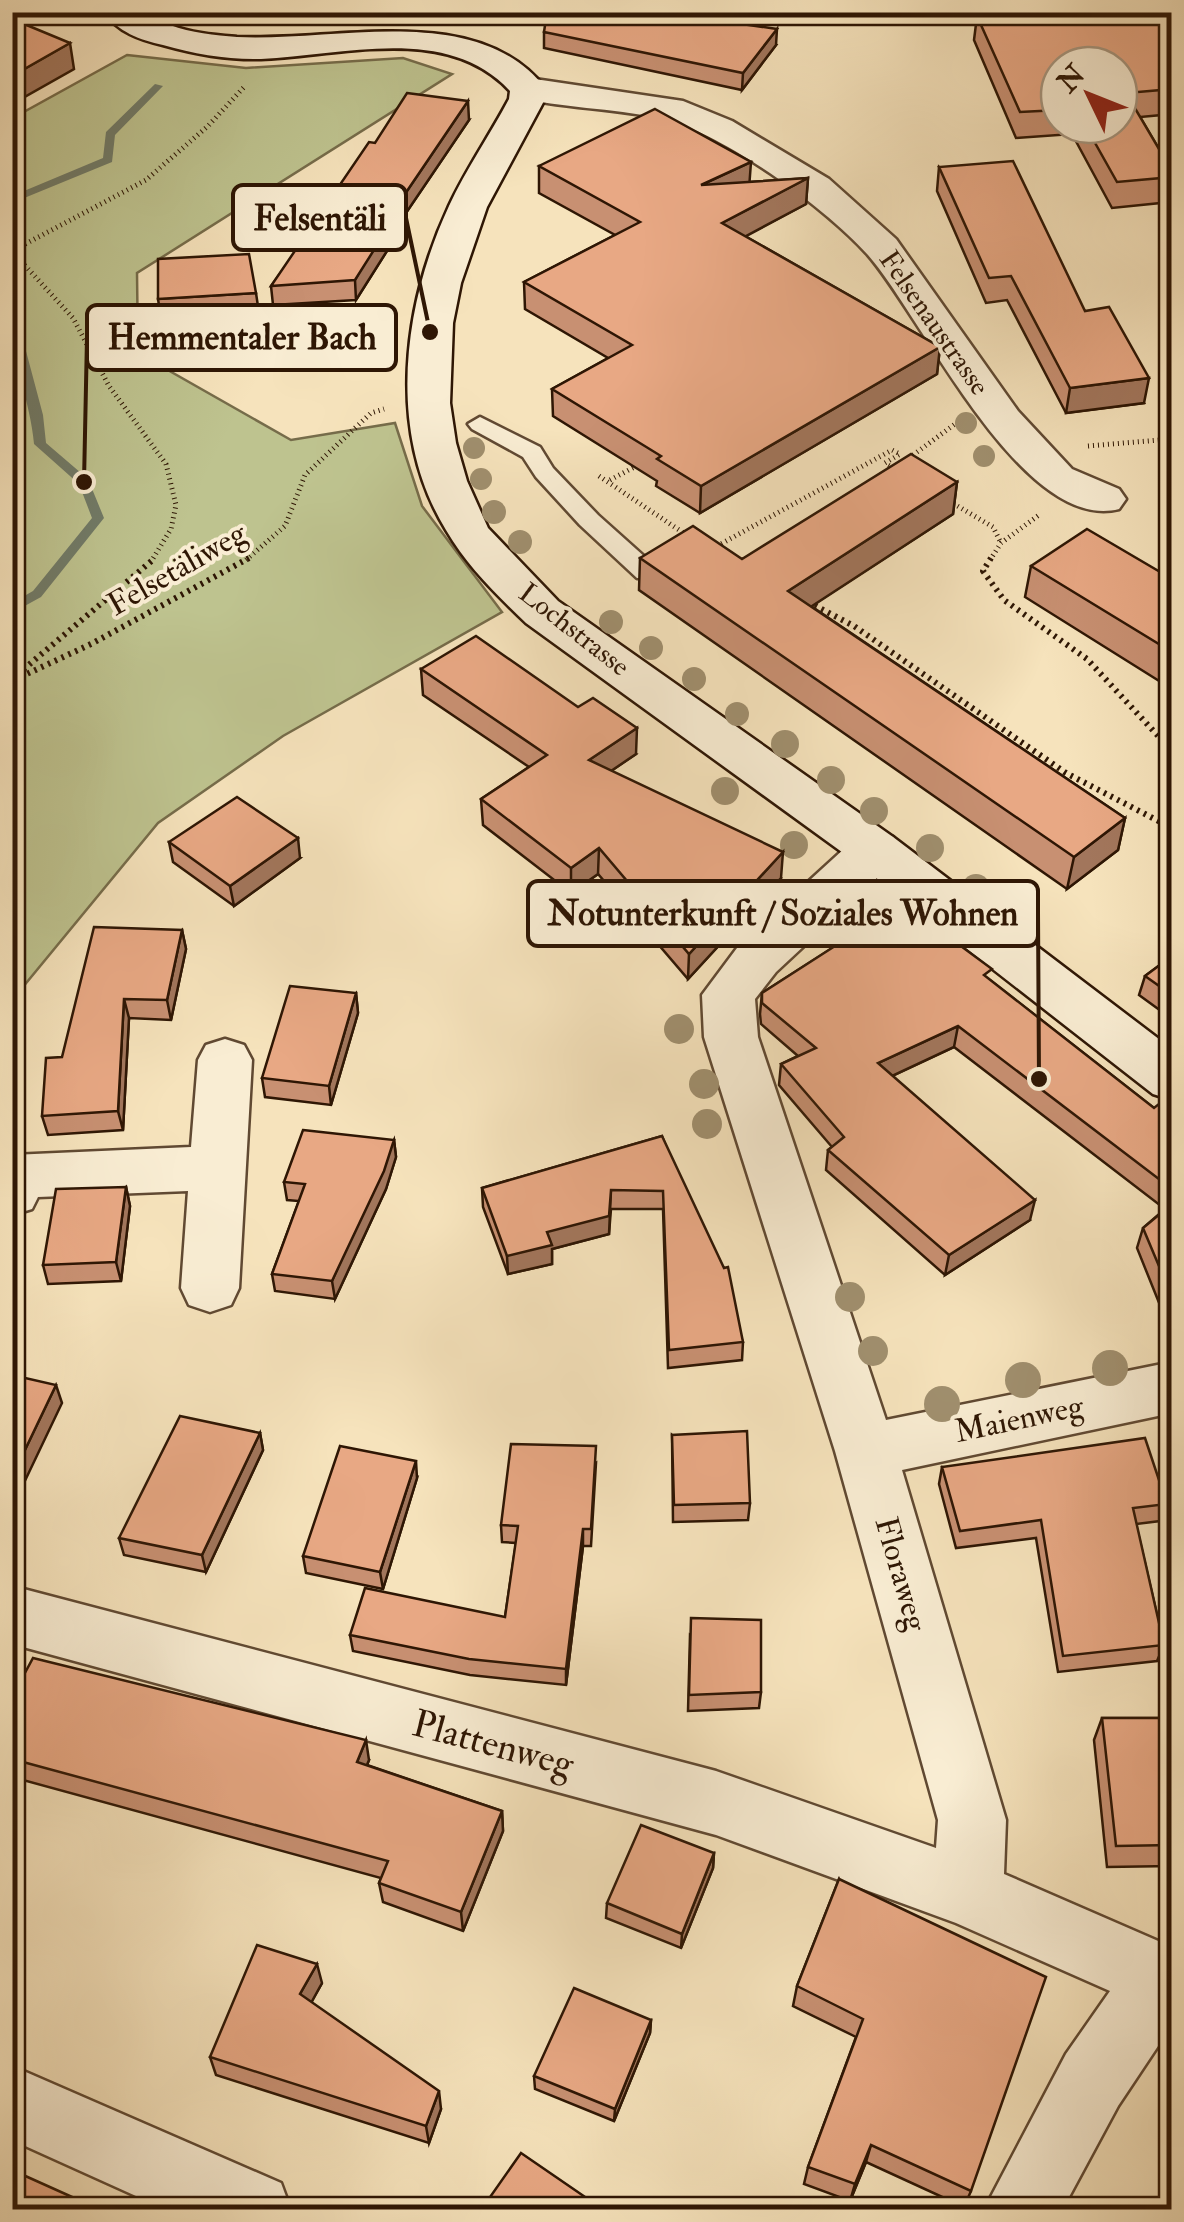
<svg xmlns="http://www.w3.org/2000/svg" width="1184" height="2222" font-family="'IM FELL Double Pica',serif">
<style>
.green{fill:#bec38f;stroke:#766c4a;stroke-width:2.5}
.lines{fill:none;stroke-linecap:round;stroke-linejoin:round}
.stream{fill:#717b68;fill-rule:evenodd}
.lane-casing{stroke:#604932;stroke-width:5}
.street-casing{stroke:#604932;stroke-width:5}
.secondary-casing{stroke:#2e1604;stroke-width:5}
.path-far1{stroke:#2e1604;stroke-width:5;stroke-dasharray:1 4;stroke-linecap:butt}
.path{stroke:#2e1604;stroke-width:6;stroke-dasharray:2.5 5;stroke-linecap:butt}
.lane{fill:#f9edd3;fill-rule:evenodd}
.street{fill:#f9edd3;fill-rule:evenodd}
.secondary{fill:#f9edd3;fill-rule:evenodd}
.tree{fill:#a08f6e}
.wall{fill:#c89072;stroke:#2e1604;stroke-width:2.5;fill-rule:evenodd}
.shaded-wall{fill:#a2765c;stroke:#2e1604;stroke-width:2.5}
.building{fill:#e8a884;stroke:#2e1604;stroke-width:2.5}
.labels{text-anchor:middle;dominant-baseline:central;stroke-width:8;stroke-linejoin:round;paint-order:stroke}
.far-street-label{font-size:28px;fill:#2e1604;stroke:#f9edd3}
.street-label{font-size:32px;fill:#2e1604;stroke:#f9edd3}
.near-street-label{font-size:38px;fill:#2e1604;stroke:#f9edd3}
.leader{fill:none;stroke:#2e1604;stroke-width:4}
.callout-dot{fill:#2e1604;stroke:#f9edd3;stroke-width:4}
.callout{fill:#f9edd3;stroke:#2e1604;stroke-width:4}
.callout-label{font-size:35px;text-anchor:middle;font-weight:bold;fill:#2e1604}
</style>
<rect width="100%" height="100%" fill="#f6e3bc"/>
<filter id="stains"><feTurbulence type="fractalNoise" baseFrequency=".002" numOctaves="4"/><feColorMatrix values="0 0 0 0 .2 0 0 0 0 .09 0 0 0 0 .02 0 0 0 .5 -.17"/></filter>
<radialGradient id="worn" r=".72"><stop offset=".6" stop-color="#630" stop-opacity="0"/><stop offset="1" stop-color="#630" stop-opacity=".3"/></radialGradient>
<polygon class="green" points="127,55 246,68 403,58 452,74 137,273 138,353 291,440 395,423 422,506 502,612 283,736 158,823 13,999 13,118"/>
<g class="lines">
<g class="stream">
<polygon points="155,84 163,86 115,135 112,162 12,203 12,196 103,158 106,132"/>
<path d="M 12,318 L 18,321 L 43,415 L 46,443 L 88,479 L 104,518 L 41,597 L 12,613 L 12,603 L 33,591 L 92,518 L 79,484 L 34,444 C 30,401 12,361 12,318 Z"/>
</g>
<defs>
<polygon id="lane" points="480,417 540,447 553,468 598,515 655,566 658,572 655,578 637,578 580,525 536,477 523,457 472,429 468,424"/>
<g id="street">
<path d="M 528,78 L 683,101 L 732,121 L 829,179 L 896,239 L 1018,411 L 1072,469 L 1119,489 L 1126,499 L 1119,509 C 1022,534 922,316 868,255 C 826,208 721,131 659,118 C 611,108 562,108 515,97 L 510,89 L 515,81 Z"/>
<polygon points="875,832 893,837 900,850 893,863 776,972 755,999 758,1037 886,1420 1172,1362 1172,1413 902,1470 1006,1820 1004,1874 1172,1947 1172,2025 1118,2106 1062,2210 984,2210 1066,2054 1110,1991 956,1923 716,1835 12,1644 12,1586 716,1771 936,1848 938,1820 835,1451 704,1037 702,995 740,944 857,837"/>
<polygon points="225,1039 244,1045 252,1060 239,1288 231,1305 210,1312 189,1305 181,1288 188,1191 38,1197 32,1209 12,1215 12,1155 191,1147 198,1060 206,1045"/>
<polygon points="12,2066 281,2183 291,2210 167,2210 12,2140"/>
</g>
<path id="secondary" d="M 104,12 C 115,12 131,10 142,12 C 151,15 161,22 170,25 C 191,33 215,35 237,37 C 336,42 478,0 546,89 L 545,99 L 487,207 L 461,283 L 453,323 L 450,403 L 456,443 L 467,481 L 488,528 L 558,601 L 893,837 L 1172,1049 L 1172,1100 L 1153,1094 L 857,863 L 526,623 C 496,594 467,566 446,530 C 386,432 403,305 449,206 C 466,169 490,135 509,99 L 510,91 C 447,23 342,56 261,59 C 228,60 195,54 163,45 C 140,40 118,32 104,12 Z"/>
</defs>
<use href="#lane" class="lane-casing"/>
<use href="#street" class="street-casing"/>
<use href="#secondary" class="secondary-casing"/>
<g class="path-far1">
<polyline points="12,251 146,180 208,126 245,86"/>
<polyline points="12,259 20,260 73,318 109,386 166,464 176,505 171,529 152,560"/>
<polyline points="1088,446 1172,439"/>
<polyline points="909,458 955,424"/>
<polyline points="599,476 688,536"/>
<polyline points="610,480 640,464"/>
<polyline points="949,501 993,527 1001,543"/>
<polyline points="717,546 892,450 900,454 885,463 895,469"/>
<polyline points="246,560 285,526 305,475 371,413 384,409"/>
<polyline points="990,560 1001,543 1039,515"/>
</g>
<g class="path">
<polyline points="991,558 983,571 1004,600 1087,659 1172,751"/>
<polyline points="808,602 854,626 1066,773 1172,828"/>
<polyline points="12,679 155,558"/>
<polyline points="14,680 91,644 249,558"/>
</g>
<use href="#lane" class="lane"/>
<use href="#street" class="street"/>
<use href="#secondary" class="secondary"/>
</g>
<g class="tree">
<circle cx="966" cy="423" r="11"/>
<circle cx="474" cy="448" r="11"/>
<circle cx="984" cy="456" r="11"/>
<circle cx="481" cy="479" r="11"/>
<circle cx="494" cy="512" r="12"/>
<circle cx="520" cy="542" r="12"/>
<circle cx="611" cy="622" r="12"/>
<circle cx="651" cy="648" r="12"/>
<circle cx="694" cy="679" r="12"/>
<circle cx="737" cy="714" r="12"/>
<circle cx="785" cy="744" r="14"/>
<circle cx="831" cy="780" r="14"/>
<circle cx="725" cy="791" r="14"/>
<circle cx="874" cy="811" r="14"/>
<circle cx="794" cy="845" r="14"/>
<circle cx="930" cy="848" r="14"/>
<circle cx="976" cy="888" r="14"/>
<circle cx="679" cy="1029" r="15"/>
<circle cx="704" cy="1084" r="15"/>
<circle cx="707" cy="1124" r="15"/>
<circle cx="850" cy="1297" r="15"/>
<circle cx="873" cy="1351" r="15"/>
<circle cx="1110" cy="1368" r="18"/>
<circle cx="1023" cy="1380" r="18"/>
<circle cx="942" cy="1404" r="18"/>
</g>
<g class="wall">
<path d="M 1172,12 L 1172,114 L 1140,117 L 1172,171 L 1172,193 L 1170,202 L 1112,208 L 1072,134 L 1016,138 L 974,40 L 977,16 ZM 1059,65 L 1119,125 L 1059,125 Z"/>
<polygon points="544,32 776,45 742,90 544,48"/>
<polygon points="469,120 391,235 392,243 356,300 273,305 271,286 375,143"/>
<polygon points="539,166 750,182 808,178 806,204 745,236 940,347 937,374 700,513 656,486 657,481 553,416 552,389 608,358 525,309 524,282 615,235 539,193"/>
<polygon points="939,167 1085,311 1144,403 1066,413 1007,300 986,303 937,191"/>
<polygon points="256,293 259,313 161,319 158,299"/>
<polygon points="957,482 953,514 811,606 1125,818 1118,850 1067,889 639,590 640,558 742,559"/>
<polygon points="1031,566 1172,579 1172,689 1025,597"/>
<polygon points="421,669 636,754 611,771 781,878 688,979 598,874 571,893 483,825 481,799 529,767 423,695"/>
<polygon points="169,842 300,858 234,906 173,862"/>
<polygon points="838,929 990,980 1154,1108 1172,1106 1170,1330 1137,1248 1143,1228 1165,1209 954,1047 892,1076 1030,1220 945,1275 826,1170 828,1150 832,1147 779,1085 781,1064 798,1056 761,1024 760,1014 762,993 837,945"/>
<polygon points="182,930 186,949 171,1020 129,1018 123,1130 48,1135 42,1116 62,1057"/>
<polygon points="1172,956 1172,1019 1139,995 1145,976"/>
<polygon points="356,993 358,1013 331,1105 265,1097 262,1078"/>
<polygon points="662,1136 743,1342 742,1360 668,1368 663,1209 611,1209 609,1234 552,1249 552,1264 508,1274 483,1207 482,1188"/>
<polygon points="394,1140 396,1157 386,1189 335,1299 275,1291 272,1274 299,1201 287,1200 284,1182"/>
<polygon points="126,1187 130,1206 121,1281 48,1284 43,1265"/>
<polygon points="260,1433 263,1450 206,1572 124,1555 119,1538"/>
<polygon points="672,1435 750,1503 748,1520 673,1522"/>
<polygon points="596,1463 591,1546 583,1546 566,1685 470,1675 353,1651 350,1635 505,1617 516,1543 502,1542 501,1525"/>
<polygon points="942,1467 1167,1504 1160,1521 1136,1524 1164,1645 1157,1661 1058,1672 1036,1538 956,1548 939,1484"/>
<polygon points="417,1478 383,1589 306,1573 303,1556"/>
<polygon points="690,1635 761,1692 759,1708 688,1711"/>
<polygon points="12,1697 369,1760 367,1765 502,1811 503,1831 463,1931 383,1902 379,1883 381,1878 12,1777"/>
<polygon points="1102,1718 1172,1718 1172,1866 1107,1867 1094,1740"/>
<polygon points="714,1853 713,1868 681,1948 606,1918 607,1903"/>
<polygon points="839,1879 971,2191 964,2207 866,2162 850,2201 804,2184 808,2167 856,2037 793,2006 797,1986"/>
<polygon points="322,1983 311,2002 441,2109 429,2143 216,2075 210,2057"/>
<polygon points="651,2020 650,2033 614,2121 535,2089 534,2076"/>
<polygon points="1172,2172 1172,2210 1163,2210"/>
</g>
<g class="shaded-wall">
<polygon points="12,12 36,12 12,26"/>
<polygon points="777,29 776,45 742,90 743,73"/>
<polygon points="70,43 74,69 12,104 12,76"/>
<polygon points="468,101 469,120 391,235 392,243 356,300 355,280 390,216"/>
<polygon points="751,162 749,189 701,185"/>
<polygon points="808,178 806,204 720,250 722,223"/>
<polygon points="940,347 937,374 700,513 701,486"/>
<polygon points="1149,378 1144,403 1066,413 1070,388"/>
<polygon points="957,482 953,514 786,623 788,591"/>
<polygon points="637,728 636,754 589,786 589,760"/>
<polygon points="1125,818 1118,850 1067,889 1074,857"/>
<polygon points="298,838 300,858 234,906 230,886"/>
<polygon points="599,848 598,874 571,893 571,868"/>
<polygon points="783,852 781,878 688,979 689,954"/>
<polygon points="182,930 186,949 171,1020 167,1000"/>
<polygon points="356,993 358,1013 331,1105 329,1086"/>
<polygon points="124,999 129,1018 123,1130 118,1111"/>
<polygon points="958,1026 954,1047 875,1084 878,1063"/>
<polygon points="394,1140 396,1157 386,1189 335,1299 332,1281"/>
<polygon points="126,1187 130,1206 121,1281 116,1262"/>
<polygon points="611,1190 609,1234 552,1249 552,1264 508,1274 507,1256"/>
<polygon points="1035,1200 1030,1220 945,1275 949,1255"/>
<polygon points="56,1385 62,1403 12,1508 12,1477"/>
<polygon points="260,1433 263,1450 206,1572 202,1555"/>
<polygon points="416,1461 417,1478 383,1589 380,1572"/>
<polygon points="583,1529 583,1546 566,1685 566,1669"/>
<polygon points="366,1740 369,1760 360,1782 357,1762"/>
<polygon points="502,1811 503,1831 463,1931 461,1912"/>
<polygon points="714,1853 713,1868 681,1948 682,1934"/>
<polygon points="317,1964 322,1983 305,2014 300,1994"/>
<polygon points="651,2020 650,2033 614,2121 615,2109"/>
<polygon points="439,2091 441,2109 429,2143 426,2126"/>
<polygon points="871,2145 866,2162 850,2201 855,2184"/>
</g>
<g class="building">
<polygon points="547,12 648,12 687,16 777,29 743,73 544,32"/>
<polygon points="1009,12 1172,12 1172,89 1126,93 1172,171 1172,177 1117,182 1085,125 1119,125 1119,65 1059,65 1059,110 1020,112 977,16"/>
<polygon points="12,19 70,43 12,76"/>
<polygon points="407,93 468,101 390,216 391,223 355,280 271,286 369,142 375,143"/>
<polygon points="655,109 751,162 701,185 808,178 722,223 940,347 701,486 657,459 661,456 552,389 632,345 524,282 640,222 539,166"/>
<polygon points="1013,161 1085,311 1109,307 1149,378 1070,388 1011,276 989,278 939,167"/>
<polygon points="249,254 256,293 158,299 158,259"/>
<polygon points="911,454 957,482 788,591 1125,818 1074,857 640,558 693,526 742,559"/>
<polygon points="1087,529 1172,579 1172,652 1031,566"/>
<polygon points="476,636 578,707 593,698 637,728 589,760 783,852 689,954 599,848 571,868 481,799 547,755 421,669"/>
<polygon points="237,797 298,838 230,886 169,842"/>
<polygon points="889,893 992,969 984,975 1154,1108 1164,1100 1172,1106 1172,1189 958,1026 878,1063 1035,1200 949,1255 828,1150 844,1137 781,1064 816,1048 762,1003 762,993 849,937 838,929"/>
<polygon points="94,927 182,930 167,1000 124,999 118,1111 42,1116 46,1058 62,1057"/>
<polygon points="1172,956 1172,995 1145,976"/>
<polygon points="290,986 356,993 329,1086 262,1078"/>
<polygon points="303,1130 394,1140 384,1171 332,1281 272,1274 305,1184 284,1182"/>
<polygon points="662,1136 724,1268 728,1267 743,1342 669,1350 663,1191 611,1190 609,1216 547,1232 552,1245 507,1256 482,1188"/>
<polygon points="126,1187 116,1262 43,1265 56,1189"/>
<polygon points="1172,1204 1172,1297 1143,1228"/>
<polygon points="12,1375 56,1385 12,1477"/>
<polygon points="180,1416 260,1433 202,1555 119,1538"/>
<polygon points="747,1431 750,1503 674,1505 672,1435"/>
<polygon points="1145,1438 1167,1504 1133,1508 1164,1645 1063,1656 1041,1520 960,1531 942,1467"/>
<polygon points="511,1444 596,1446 591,1529 583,1529 566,1669 469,1659 350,1635 365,1588 505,1617 518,1526 501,1525"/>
<polygon points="340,1446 416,1461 380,1572 303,1556"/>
<polygon points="691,1618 761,1620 761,1692 689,1695"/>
<polygon points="33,1658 366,1740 357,1762 502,1811 461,1912 379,1883 388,1861 12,1759 12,1697"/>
<polygon points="1102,1718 1172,1718 1172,1845 1116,1846"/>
<polygon points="641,1825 714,1853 682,1934 607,1903"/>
<polygon points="839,1879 1046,1977 971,2191 871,2145 855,2184 808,2167 863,2019 797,1986"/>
<polygon points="257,1945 317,1964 300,1994 439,2091 426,2126 210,2057"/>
<polygon points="574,1988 651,2020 615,2109 534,2076"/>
<polygon points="521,2153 604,2210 481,2210"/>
<polygon points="12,2170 101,2210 12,2210"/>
</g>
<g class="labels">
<g class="far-street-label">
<text transform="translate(934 323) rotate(55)">Felsenaustrasse</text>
<text transform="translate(574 630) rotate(38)">Lochstrasse</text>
</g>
<g class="street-label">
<text transform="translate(177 569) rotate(-30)">Felsetäliweg</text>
<text transform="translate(1019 1419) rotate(-12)">Maienweg</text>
<text transform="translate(901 1574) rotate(74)">Floraweg</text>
</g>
<g class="near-street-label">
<text transform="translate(493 1744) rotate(15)">Plattenweg</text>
</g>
</g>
<path class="leader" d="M430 332L406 218M84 482L87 337M1039 1079L1038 913"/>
<g class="callout-dot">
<circle cx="430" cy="332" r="10"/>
<circle cx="84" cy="482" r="10"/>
<circle cx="1039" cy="1079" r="10"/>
</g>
<g class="callout">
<rect x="233" y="185" width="173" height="65" rx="10"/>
<rect x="87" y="305" width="309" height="65" rx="10"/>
<rect x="528" y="881" width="510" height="65" rx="10"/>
</g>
<g class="callout-label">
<text x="320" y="230">Felsentäli</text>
<text x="242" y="349">Hemmentaler Bach</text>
<text x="783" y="925">Notunterkunft / Soziales Wohnen</text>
</g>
<rect width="1184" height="2222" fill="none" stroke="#f6e3bc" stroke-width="50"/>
<rect x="15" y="15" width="1154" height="2192" fill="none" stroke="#2e1604" stroke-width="5"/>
<rect x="25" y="25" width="1134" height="2172" fill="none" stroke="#2e1604" stroke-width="2.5"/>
<g transform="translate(1089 95) rotate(313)"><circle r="48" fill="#f9edd3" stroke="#a89780" stroke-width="2.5"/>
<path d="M0-8L18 38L0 25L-18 38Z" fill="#8f2418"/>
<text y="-15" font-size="28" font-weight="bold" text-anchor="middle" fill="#2e1604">N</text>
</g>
<rect width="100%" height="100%" filter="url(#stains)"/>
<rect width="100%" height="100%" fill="url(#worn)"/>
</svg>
